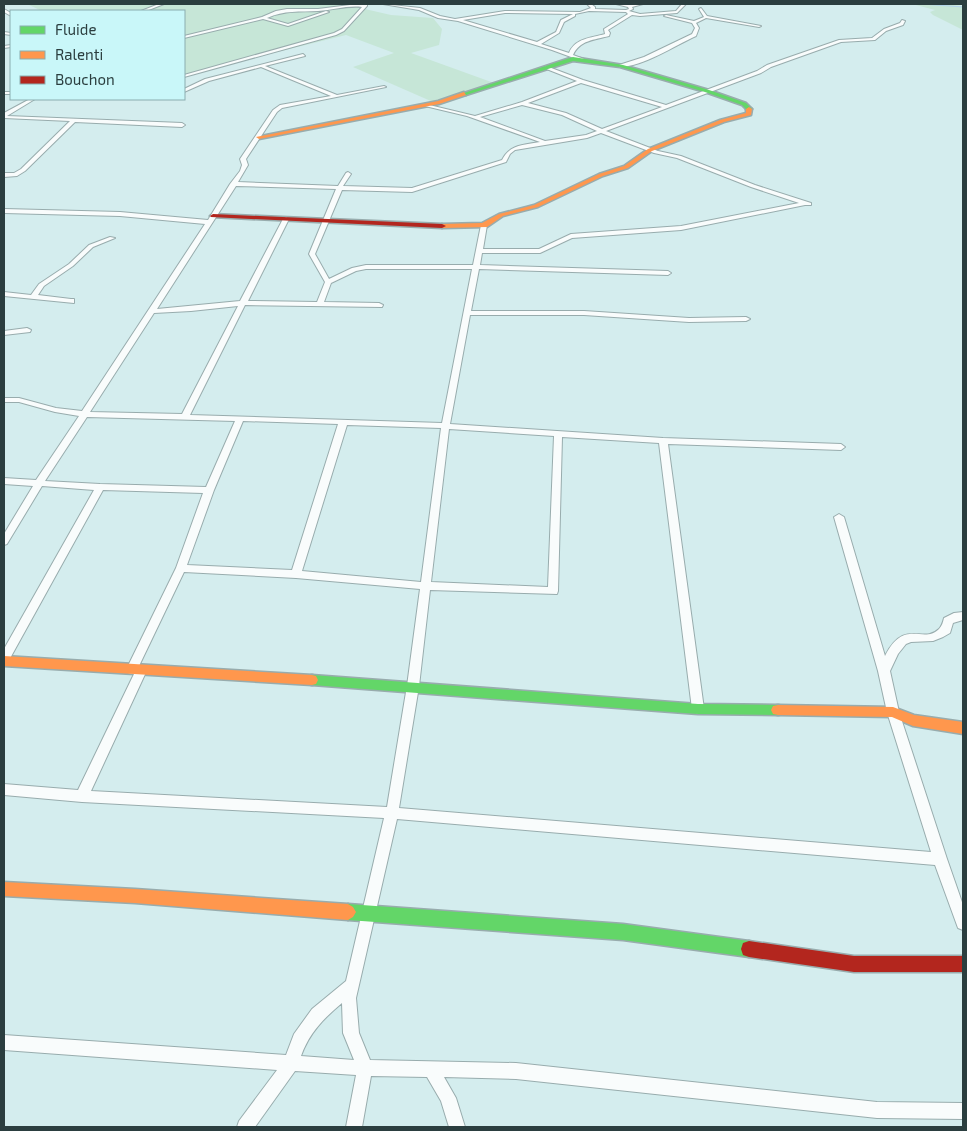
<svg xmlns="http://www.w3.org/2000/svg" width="967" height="1131" font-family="'Exo 2',sans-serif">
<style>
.green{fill:#c6e6d7}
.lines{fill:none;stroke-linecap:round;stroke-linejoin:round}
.stream{stroke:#b2d4ed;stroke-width:1}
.street-casing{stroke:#98acad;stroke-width:2}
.fast-casing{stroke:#98acad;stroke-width:3}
.slow-casing{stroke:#98acad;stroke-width:3}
.jam-casing{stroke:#98acad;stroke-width:3}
.street{fill:#f9fcfc;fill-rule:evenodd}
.fast{fill:#63d668;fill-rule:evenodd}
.slow{fill:#ff974d;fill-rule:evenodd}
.jam{fill:#b3261e;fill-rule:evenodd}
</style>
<rect width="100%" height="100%" fill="#d4edee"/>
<g class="green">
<polygon points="27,4 343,4 391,15 433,18 442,29 439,45 411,53 494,83 433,102 353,67 394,53 346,35 185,75 184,78 184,11 42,11"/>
<polygon points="912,4 943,4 963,6 963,30 933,15 930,12 935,10"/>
</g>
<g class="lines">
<polyline class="stream" points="922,4 963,7"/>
<defs>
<g id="street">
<polygon points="159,4 164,4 146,11 141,11"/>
<path d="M 358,4 L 367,4 L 367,6 L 344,31 L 336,35 L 184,77 L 184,75 L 334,33 L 342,29 L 362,7 C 348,5 333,10 318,11 C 300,12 284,10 267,18 L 288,24 L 326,11 L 329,12 L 288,26 L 263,19 L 184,38 L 184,36 L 262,17 L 276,11 L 287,9 L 318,9 Z"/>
<path d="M 383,4 L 420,8 L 440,16 L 455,19 L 505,11 L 580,12 L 591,8 L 587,4 L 591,4 L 595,7 L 595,9 L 626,10 L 629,9 L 628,7 L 616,4 L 643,4 L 632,7 L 633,9 L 629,11 L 640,14 L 676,11 L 682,4 L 686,4 L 677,13 L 640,16 L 632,15 L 608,30 L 610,33 L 609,36 C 594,40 580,40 573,55 L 584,59 L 582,61 L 552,50 L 458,21 L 438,18 L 419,10 ZM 589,11 L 626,12 L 628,14 L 604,29 L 605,34 C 591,38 575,38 569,53 L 541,44 L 559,33 L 564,22 L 575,16 L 575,14 ZM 505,13 L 573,14 L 561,20 L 556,32 L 537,42 L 463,20 Z"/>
<path d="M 701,8 L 707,16 L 761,26 L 759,27 L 706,18 L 696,23 L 699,28 L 696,36 C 674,46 643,67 619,67 L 619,65 L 644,57 L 692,34 L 695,28 L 692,23 L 664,16 L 666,15 L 694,21 L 704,17 L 699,9 Z"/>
<polygon points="4,9 11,13 11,16 4,12"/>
<path d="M 902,20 L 905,21 L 903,25 L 886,31 L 875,40 L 841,42 L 771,67 L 761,73 L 606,131 L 658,151 L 681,156 L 755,185 L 811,203 L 811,205 L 805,205 L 681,230 L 572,238 L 540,253 L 482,253 L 480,265 L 668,271 L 671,273 L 668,275 L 479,269 L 471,311 L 584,311 L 689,318 L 746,317 L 750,319 L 746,321 L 689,322 L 584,315 L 470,315 L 450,424 L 663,438 L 841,444 L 845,447 L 841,450 L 668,444 L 704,709 L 702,712 L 698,714 L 694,712 L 692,709 L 659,443 L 562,437 L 558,591 L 557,594 L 430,590 L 419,686 L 399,808 L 931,852 L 887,712 L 878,671 L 834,517 L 839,514 L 844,517 L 885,656 C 905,617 923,645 939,629 C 942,626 943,622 944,618 L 954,613 L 963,612 L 963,620 L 953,623 L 950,633 L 943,637 L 933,641 L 911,642 L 906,644 L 898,654 L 890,671 L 899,712 L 947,859 L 963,905 L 963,930 L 958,928 L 935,865 L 397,819 L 356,998 L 359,1033 L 370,1060 L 516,1063 L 877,1102 L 963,1103 L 963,1119 L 877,1118 L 516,1079 L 444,1077 L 456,1098 L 465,1127 L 449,1127 L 441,1101 L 427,1077 L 371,1076 L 362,1127 L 346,1127 L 356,1075 L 295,1071 L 255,1127 L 237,1127 L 239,1121 L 277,1070 L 4,1050 L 4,1035 L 286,1055 L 294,1034 L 312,1009 L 346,981 L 384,818 L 82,802 L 4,795 L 4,784 L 78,790 L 134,674 L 128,673 L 126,670 L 176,568 L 203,493 L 103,490 L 8,662 L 4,663 L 4,649 L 94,490 L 42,486 L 7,544 L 4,545 L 4,534 L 33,486 L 4,484 L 4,478 L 36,480 L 79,416 L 55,412 L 19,402 L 4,402 L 4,398 L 19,398 L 56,408 L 82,411 L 205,224 L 120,216 L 4,213 L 4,209 L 120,212 L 208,220 L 230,184 L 240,171 L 242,165 L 240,159 L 273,110 L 280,105 L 331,96 L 261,67 L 209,81 L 184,92 L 184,89 L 205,79 L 303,54 L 305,56 L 265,66 L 337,95 L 384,86 L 386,87 L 282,108 L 277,112 L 246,159 L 248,165 L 238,182 L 338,186 L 346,173 L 348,172 L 351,174 L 343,186 L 412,188 L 502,160 C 510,144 524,145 540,142 L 467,116 L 425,106 L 425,104 L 475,116 L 522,102 L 577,81 L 544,68 L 546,66 L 583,80 L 666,105 L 757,71 L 767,65 L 839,40 L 872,38 L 884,29 L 900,23 ZM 581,83 L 662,107 L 602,129 L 566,113 L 528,103 ZM 522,105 L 562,115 L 597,131 L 586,135 L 545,141 L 480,117 ZM 601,133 L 654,153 L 677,158 L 751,187 L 799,203 L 681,226 L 571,234 L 539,249 L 483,249 L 487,225 L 484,223 L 481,225 L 473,265 L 366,265 L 352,268 L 329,279 L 315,254 L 342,190 L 412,192 L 506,162 L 510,154 L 515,150 L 587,138 ZM 236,186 L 336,189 L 309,254 L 325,282 L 317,302 L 248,301 L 289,219 L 286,217 L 283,219 L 240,301 L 157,309 ZM 366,269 L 472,269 L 442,423 L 190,415 L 245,305 L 382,307 L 383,305 L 379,303 L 324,302 L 331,283 L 356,271 ZM 238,306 L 182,414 L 90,412 L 154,313 L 191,311 ZM 87,417 L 235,421 L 206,487 L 100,484 L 45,481 ZM 243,421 L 338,424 L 292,570 L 187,565 L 214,490 ZM 347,425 L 441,428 L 421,582 L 302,571 ZM 449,429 L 554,436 L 548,587 L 431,582 ZM 184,572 L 296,578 L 420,589 L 407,686 L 387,807 L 91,791 L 147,670 L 145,667 L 139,666 ZM 342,1003 L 343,1033 L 354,1060 L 301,1056 C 309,1033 324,1018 342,1003 Z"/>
<polygon points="4,32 11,33 11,35 4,34"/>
<polygon points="11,45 11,47 4,48 4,46"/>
<rect x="4" y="92" width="7" height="2"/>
<polygon points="30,99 35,99 7,116 182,123 185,125 182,127 75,122 25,171 17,176 4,177 4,173 14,173 21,169 70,121 4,118 4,113"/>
<polygon points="110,237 115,238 93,247 73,266 44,286 38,295 71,299 74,299 74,303 4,296 4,292 31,295 39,284 69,264 89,245"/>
<polygon points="27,328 31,330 30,332 4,335 4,331"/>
</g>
<g id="fast">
<polygon points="573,57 623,65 709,90 746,103 752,109 747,110 742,105 705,92 620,67 573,61 466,95 461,94"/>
<polygon points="312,675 698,704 778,705 783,706 785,710 783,714 778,715 698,714 312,685 308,684 306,680 308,676"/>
<polygon points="348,904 623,924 749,941 755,943 757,949 755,955 749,957 623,940 348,920 343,917 340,912 343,907"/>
</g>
<g id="slow">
<polygon points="464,92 466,95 439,104 259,139 256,137 438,101"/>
<polygon points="749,107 752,109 751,115 724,122 652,151 628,168 603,176 538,207 503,216 487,227 442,228 438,226 442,224 482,223 499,214 534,205 599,174 624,166 648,149 720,120 746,113 746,109"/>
<polygon points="4,656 312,675 316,676 318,680 316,684 312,685 4,666"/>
<polygon points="778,705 893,707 914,715 963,722 963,734 913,726 892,717 778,715 773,714 771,710 773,706"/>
<polygon points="4,882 135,889 348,904 353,907 356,912 353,917 348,920 135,903 4,896"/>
</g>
<g id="jam">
<polygon points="213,214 442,224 446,226 442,228 211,217 210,216"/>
<polygon points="749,941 854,956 963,956 963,972 854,972 749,957 743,955 741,949 743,943"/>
</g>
</defs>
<use href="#street" class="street-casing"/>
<use href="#fast" class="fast-casing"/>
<use href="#slow" class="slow-casing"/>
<use href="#jam" class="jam-casing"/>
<use href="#street" class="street"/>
<use href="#fast" class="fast"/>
<use href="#slow" class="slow"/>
<use href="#jam" class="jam"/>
</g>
<rect width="967" height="1131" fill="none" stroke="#2b3e3f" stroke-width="10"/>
<rect x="10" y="10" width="175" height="90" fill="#c9f7f9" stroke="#8aadaf"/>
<rect x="20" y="26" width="25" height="8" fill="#63d668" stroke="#8aadaf"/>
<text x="55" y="35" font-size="15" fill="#2b3e3f">Fluide</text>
<rect x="20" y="51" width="25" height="8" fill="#ff974d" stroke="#8aadaf"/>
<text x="55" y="60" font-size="15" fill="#2b3e3f">Ralenti</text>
<rect x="20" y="76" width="25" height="8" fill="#b3261e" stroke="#8aadaf"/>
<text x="55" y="85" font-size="15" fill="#2b3e3f">Bouchon</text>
</svg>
